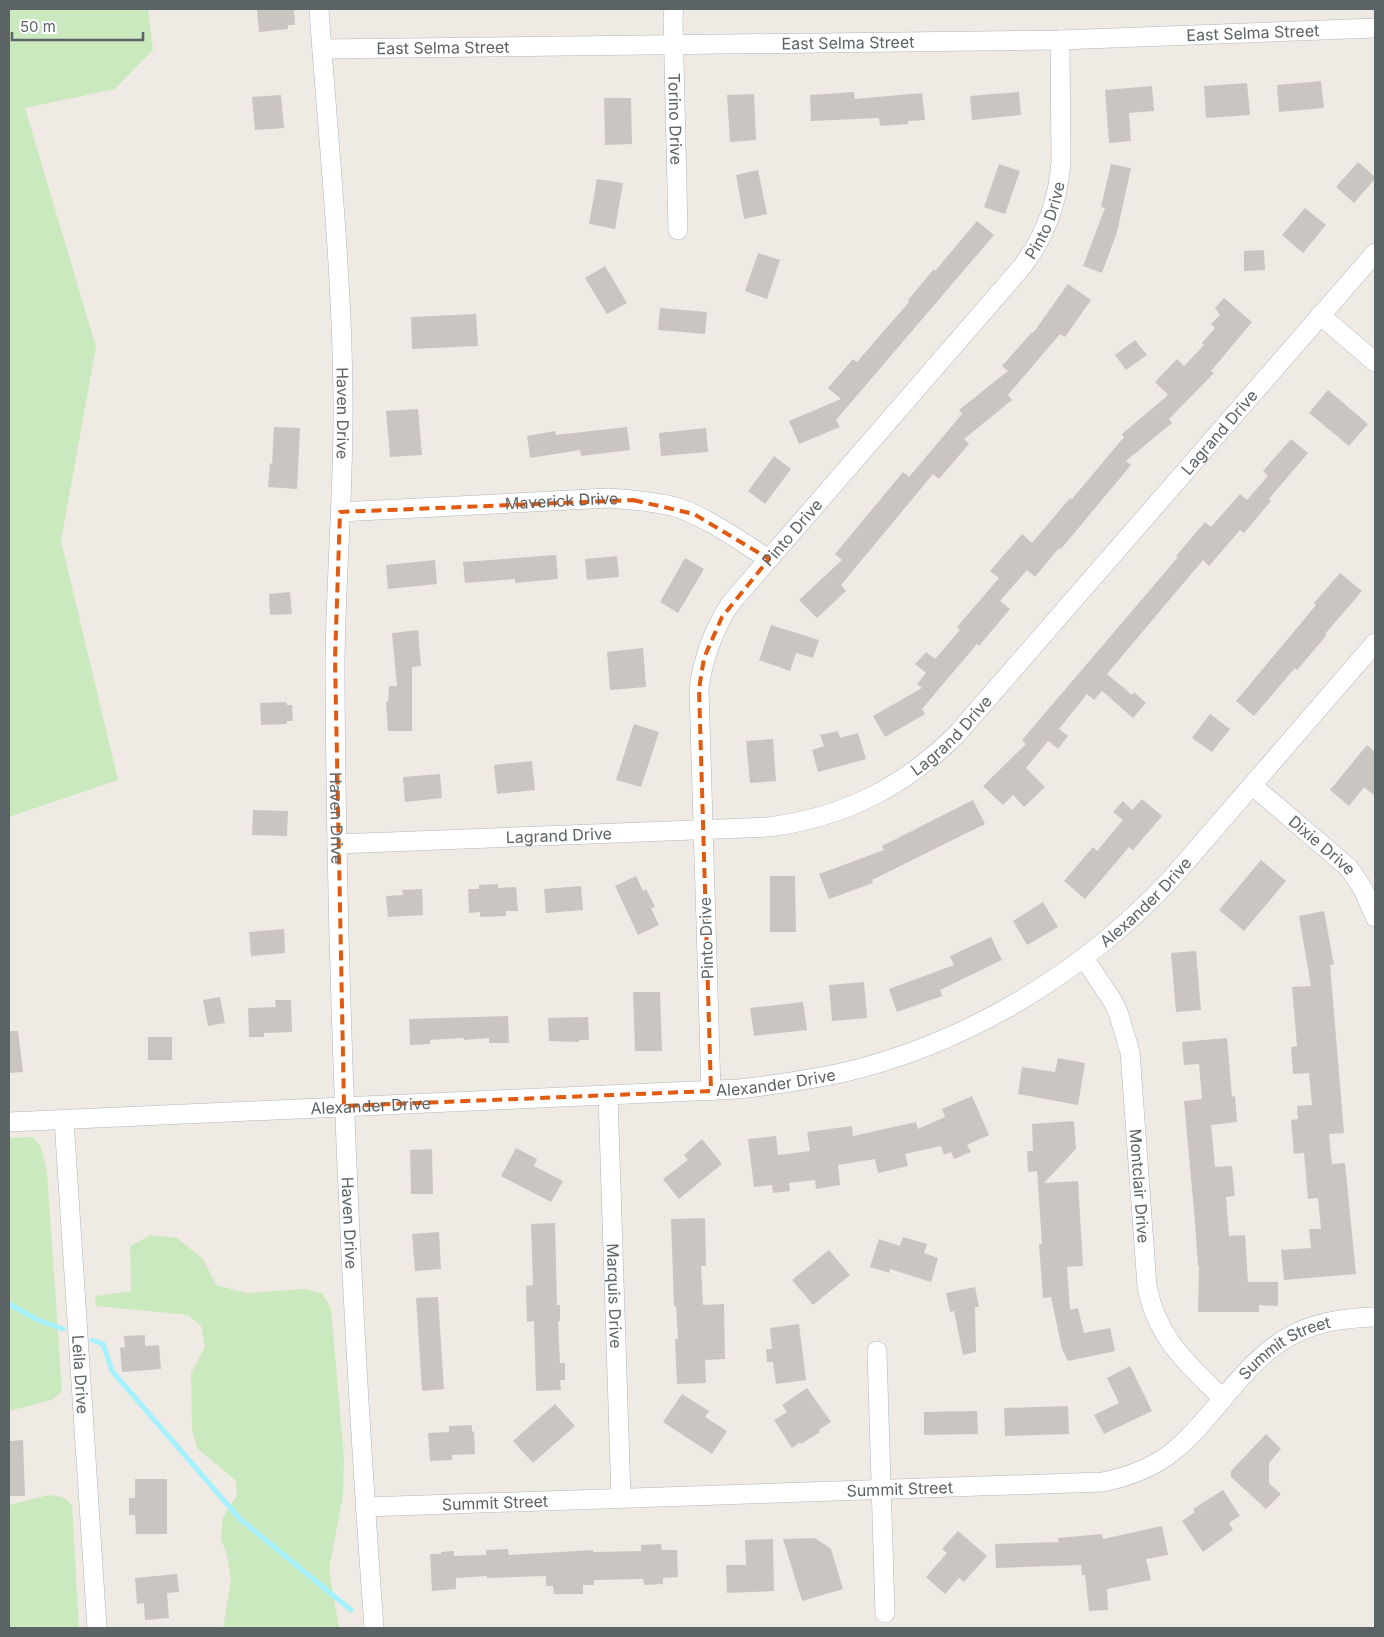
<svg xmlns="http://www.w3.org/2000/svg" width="1384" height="1637" font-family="Inter,sans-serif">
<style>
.green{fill:#cbe9bf}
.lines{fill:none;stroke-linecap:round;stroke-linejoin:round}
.stream{stroke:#a5f1ff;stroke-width:5}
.building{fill:#cbc5c1}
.minor-casing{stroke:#b0b5b8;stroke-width:20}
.minor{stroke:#fff;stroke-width:19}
.marked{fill:none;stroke:#e15a10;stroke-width:4;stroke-dasharray:10 6;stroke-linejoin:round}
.labels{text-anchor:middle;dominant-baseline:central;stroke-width:4;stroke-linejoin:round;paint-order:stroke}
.street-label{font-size:16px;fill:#5c6366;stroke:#fff}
</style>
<rect width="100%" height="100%" fill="#f0eae4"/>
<g class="green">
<polygon points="9,9 148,9 153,50 115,89 25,108 96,347 61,541 118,780 9,817"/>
<polygon points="33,1137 41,1147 47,1172 62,1391 52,1400 9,1411 9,1138"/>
<polygon points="151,1235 177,1238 203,1259 216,1285 246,1293 303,1289 322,1293 331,1309 344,1458 343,1495 329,1570 339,1628 223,1628 231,1580 227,1556 221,1539 223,1517 237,1495 236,1481 197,1448 192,1429 191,1373 205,1347 201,1326 188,1315 96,1306 95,1296 131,1291 130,1246"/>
<polygon points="49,1495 63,1497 72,1505 79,1628 9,1628 9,1505"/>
</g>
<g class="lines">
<g class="stream">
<polyline points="9,1304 38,1320 63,1329"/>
<polyline points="92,1340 103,1344 112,1371 240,1519 351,1610"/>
</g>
</g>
<g class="building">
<polygon points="267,9 294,10 295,25 288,25 288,29 259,32 257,10"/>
<polygon points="1321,81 1324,108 1279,112 1277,85"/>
<polygon points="1247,83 1250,115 1206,118 1204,86"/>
<polygon points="1152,86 1154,111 1129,113 1131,141 1109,143 1105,90"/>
<polygon points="854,92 855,99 922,93 925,120 908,121 908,124 880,126 879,118 811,121 810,95"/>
<polygon points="1019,92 1021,115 972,120 970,96"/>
<polygon points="754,94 756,140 730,142 727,95"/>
<polygon points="281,95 284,128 255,130 252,97"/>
<polygon points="604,98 631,98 632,144 605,145"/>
<polygon points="1358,162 1375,177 1375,179 1354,203 1336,187"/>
<polygon points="999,164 1020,171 1005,214 984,207"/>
<polygon points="1111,164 1131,168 1117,232 1102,273 1083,266 1105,208 1101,207"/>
<polygon points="758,170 767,214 744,219 736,175"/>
<polygon points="597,179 623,183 615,229 589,224"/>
<polygon points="1305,208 1326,225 1303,253 1282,235"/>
<polygon points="977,221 994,235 836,420 840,427 799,444 789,421 841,399 828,388 853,359 857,362 909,302 908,300 934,269 935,271"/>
<polygon points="1264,250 1265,270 1244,271 1244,251"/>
<polygon points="758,253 780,260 767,299 745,291"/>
<polygon points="605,266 627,303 607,314 585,278"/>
<polygon points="1068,284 1091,300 1065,337 1060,334 1008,395 1012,400 964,439 969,444 939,479 933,474 841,585 846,591 817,618 799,600 842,560 835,554 903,472 909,477 962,414 959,410 1008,371 1002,366 1032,332 1033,333"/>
<polygon points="1224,298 1252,322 1211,371 1214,373 1169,419 1172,423 1126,461 1131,465 1061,549 1059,548 1035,577 1027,570 1000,601 1010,609 979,646 977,644 922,709 925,714 885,737 873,716 922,688 917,684 926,673 915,664 926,652 935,659 960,630 957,627 999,578 990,571 1022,534 1032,543 1070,498 1072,499 1124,437 1122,434 1168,395 1155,382 1177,359 1184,366 1204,345 1202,343 1215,328 1211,324 1220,315 1215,308"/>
<polygon points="660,308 707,312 705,334 658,330"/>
<polygon points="476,314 478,346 412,349 411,317"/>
<polygon points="1135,340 1147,355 1126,370 1115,355"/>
<polygon points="1328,390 1368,424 1349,446 1309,413"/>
<polygon points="418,409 422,455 390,457 386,411"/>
<polygon points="274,427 300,428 297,489 268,487 270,463 272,464"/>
<polygon points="627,427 630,450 581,456 580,450 530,458 527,436 555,431 556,435"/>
<polygon points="706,428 708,452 661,456 659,433"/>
<polygon points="1291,439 1308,453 1269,499 1271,501 1244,533 1240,530 1209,566 1203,560 1107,674 1132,695 1134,692 1146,703 1133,718 1102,691 1094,700 1087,694 1059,729 1068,736 1058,749 1048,741 1026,768 1045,787 1024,807 1013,795 1003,805 983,786 1026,744 1022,740 1178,557 1176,556 1205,522 1211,527 1240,494 1247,500 1268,476 1263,471"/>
<polygon points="774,456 791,469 765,504 748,491"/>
<polygon points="556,555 558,579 515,583 515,579 465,583 463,562"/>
<polygon points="617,556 619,577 587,580 585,559"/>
<polygon points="685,558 704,569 678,613 660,602"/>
<polygon points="435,560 437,584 388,589 386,565"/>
<polygon points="1340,573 1362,591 1325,634 1327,635 1297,670 1295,668 1254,716 1236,701 1316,605 1314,603"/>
<polygon points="290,592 292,614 270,615 269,594"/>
<polygon points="771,625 819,640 813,658 796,653 790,671 759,660"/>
<polygon points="418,630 421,666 412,667 412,731 388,731 386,702 388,702 389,686 397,686 392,633"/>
<polygon points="643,648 646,687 610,690 607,652"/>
<polygon points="286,702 287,705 292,705 293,721 287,721 287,724 261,725 260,703"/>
<polygon points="1210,714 1230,729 1212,752 1192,738"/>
<polygon points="634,724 659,732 641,787 616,780"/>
<polygon points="838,731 840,738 858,733 866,759 818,772 812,750 824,746 820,735"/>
<polygon points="773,739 776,781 750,783 746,741"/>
<polygon points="1367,745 1375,752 1375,796 1364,787 1349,806 1330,790"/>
<polygon points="532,761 535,790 497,794 494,765"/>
<polygon points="440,774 442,798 405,802 403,777"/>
<polygon points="1142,799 1162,816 1133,850 1129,847 1085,899 1064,881 1093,847 1097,851 1123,820 1113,812 1123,801 1132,810"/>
<polygon points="973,800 985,824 872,880 873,883 829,899 819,874 884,850 882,846"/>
<polygon points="253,810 288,811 287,836 252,835"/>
<polygon points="1261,860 1286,881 1244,931 1219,910"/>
<polygon points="636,876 643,891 646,889 655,907 651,908 659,925 638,935 615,886"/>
<polygon points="770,876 795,876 796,932 770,932"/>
<polygon points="498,884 498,888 516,887 518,911 506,911 506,916 480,917 480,912 469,913 468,889 479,889 479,885"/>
<polygon points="581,886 583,910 546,913 544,889"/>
<polygon points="422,889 423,915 388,917 386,896 403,895 402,890"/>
<polygon points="1043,902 1058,927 1027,945 1013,921"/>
<polygon points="1324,911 1334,965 1330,965 1344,1133 1329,1134 1332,1164 1345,1163 1356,1274 1284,1280 1281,1250 1311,1248 1309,1229 1321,1229 1318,1198 1308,1199 1304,1153 1294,1154 1291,1120 1298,1119 1297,1106 1312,1105 1309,1073 1293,1074 1291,1047 1297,1046 1292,987 1311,986 1299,916"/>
<polygon points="284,929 285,953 251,956 249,932"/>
<polygon points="991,937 1002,960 940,990 942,996 897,1012 889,989 954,965 950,956"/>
<polygon points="1196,951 1201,1010 1176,1012 1171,953"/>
<polygon points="864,982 867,1018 832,1021 829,985"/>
<polygon points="633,992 660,992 662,1051 635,1051"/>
<polygon points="220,997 225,1023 208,1026 203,1000"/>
<polygon points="275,1000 291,1000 292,1032 264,1033 264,1037 249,1037 248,1008 276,1007"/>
<polygon points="803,1002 807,1030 754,1036 750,1008"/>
<polygon points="508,1016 509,1043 489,1043 489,1038 464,1040 464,1038 430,1040 430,1044 410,1045 409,1019"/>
<polygon points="588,1017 589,1040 579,1040 579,1042 549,1041 548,1018"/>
<polygon points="9,1031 18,1031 23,1072 9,1073"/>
<rect x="148" y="1037" width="24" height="23"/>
<polygon points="1227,1038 1232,1097 1235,1096 1237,1122 1211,1125 1215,1167 1232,1166 1235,1196 1226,1197 1229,1236 1245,1235 1248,1282 1278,1282 1278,1306 1259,1305 1259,1312 1198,1312 1199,1266 1198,1266 1195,1222 1184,1101 1202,1099 1199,1064 1184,1065 1182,1042"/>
<polygon points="1058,1058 1085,1063 1078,1105 1018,1094 1022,1067 1055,1072"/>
<polygon points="972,1096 989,1135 967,1145 971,1152 954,1159 951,1152 944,1155 941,1146 905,1154 908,1166 878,1173 875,1159 838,1165 840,1185 816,1189 815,1180 789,1183 790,1191 773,1193 772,1185 754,1187 748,1139 776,1136 778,1155 810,1151 807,1132 852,1126 853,1136 916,1122 918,1129 945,1117 942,1109"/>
<polygon points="1074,1121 1076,1149 1044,1183 1078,1181 1083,1266 1067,1267 1070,1310 1078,1308 1084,1333 1110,1328 1115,1351 1068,1361 1062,1349 1051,1297 1043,1298 1039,1244 1042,1244 1037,1171 1028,1172 1027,1151 1033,1151 1032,1124"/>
<polygon points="702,1139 722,1164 679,1199 663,1179 688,1160 684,1155"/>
<polygon points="516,1148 537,1159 534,1166 563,1181 551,1202 501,1176"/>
<polygon points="432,1149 433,1194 411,1194 410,1150"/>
<polygon points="705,1218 706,1266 701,1266 703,1305 724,1304 725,1359 705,1360 706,1383 677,1384 675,1339 678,1339 676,1306 674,1306 671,1219"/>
<polygon points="555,1223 557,1305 560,1305 560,1321 558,1321 560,1363 565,1363 565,1380 560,1380 561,1390 536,1391 534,1321 527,1322 526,1286 533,1285 531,1224"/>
<polygon points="439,1232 441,1269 415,1271 412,1234"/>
<polygon points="903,1237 927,1244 924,1253 938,1258 931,1282 890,1269 889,1273 870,1267 879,1239 900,1246"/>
<polygon points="829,1250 850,1275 813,1305 792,1280"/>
<polygon points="975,1287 979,1307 975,1307 976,1352 963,1355 954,1311 950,1312 946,1293"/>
<polygon points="438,1297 444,1389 422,1391 416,1298"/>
<polygon points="799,1324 806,1380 776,1384 773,1362 767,1362 766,1349 772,1349 770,1328"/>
<polygon points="145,1335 145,1346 159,1345 161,1369 122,1372 120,1348 125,1347 124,1336"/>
<polygon points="1130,1366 1152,1411 1104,1434 1094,1415 1119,1403 1107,1378"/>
<polygon points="807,1388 831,1422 819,1430 820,1432 801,1444 800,1442 792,1448 774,1420 787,1412 782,1405"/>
<polygon points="682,1394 709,1411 705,1417 727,1431 712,1454 663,1422"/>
<polygon points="555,1404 575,1426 533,1463 513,1441"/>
<polygon points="1068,1406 1069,1434 1005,1436 1004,1408"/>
<polygon points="977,1411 978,1434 924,1435 924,1412"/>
<polygon points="472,1425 472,1432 474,1431 475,1454 452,1455 452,1460 430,1461 428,1433 449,1432 449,1426"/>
<polygon points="1266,1434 1281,1449 1269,1463 1269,1483 1281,1494 1266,1509 1231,1477 1231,1471"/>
<polygon points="23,1440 25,1496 9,1496 9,1441"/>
<polygon points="135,1479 167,1479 167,1534 136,1534 135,1515 129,1515 129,1498 135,1498"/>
<polygon points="1223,1490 1240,1516 1229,1523 1233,1530 1203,1552 1182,1521 1195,1512 1193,1509"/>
<polygon points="1162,1526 1168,1555 1146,1559 1151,1580 1107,1589 1108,1610 1089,1611 1085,1575 1082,1575 1081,1565 996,1568 995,1544 1059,1542 1058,1538 1102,1534 1103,1539"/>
<polygon points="958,1531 987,1556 964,1582 959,1578 945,1594 926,1577 947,1553 942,1549"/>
<polygon points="815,1538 831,1549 843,1589 802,1601 783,1539"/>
<polygon points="773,1539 774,1591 727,1593 726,1565 746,1565 745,1540"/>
<polygon points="661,1544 662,1550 677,1550 678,1577 663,1578 663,1584 644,1585 643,1579 594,1580 594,1585 583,1585 583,1594 554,1594 553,1586 546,1586 546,1576 487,1578 487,1576 456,1578 456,1589 432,1591 430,1554 441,1554 441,1552 454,1551 454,1556 486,1555 486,1550 508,1549 509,1555 593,1550 593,1552 641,1551 641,1545"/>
<polygon points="177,1574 179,1592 167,1593 169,1618 145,1620 144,1603 137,1604 135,1578"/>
</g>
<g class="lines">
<defs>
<g id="minor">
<path id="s1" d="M 319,9 C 328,139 342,269 343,399 C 344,486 336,573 335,660 C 335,722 336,785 337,847 C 342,1108 355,1368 374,1628"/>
<path id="s2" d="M 674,9 L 673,18 L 678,230"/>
<path id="s3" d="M 322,49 L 1060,40 L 1375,28"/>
<polyline points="1320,315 1375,362"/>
<path id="s4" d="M 340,512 L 609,498 C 631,500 654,501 675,507 C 706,516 741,542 769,559"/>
<path id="s5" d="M 1253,786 L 1349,868 L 1363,889 L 1375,917"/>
<path id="s6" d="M 337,844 L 769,827 C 844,817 902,788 956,735 L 1375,253"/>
<path id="s7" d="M 1084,958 L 1112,1000 L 1118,1012 L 1130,1052 L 1147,1286 C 1157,1339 1187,1363 1223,1399"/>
<path id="s8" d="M 711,1091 L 699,689 C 703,657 713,631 730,604 L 1021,268 C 1046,236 1058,202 1061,162 L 1060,40"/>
<path id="s9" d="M 608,1095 L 621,1498"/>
<path id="s10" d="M 64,1120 L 97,1628"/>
<path id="s11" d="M 9,1122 L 739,1089 C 773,1085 807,1080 841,1073 C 967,1044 1083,973 1171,879 L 1375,643"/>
<polyline points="877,1351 885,1613"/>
<path id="s12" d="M 365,1507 L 1102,1482 C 1129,1477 1153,1468 1175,1450 C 1217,1415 1243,1360 1294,1334 C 1320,1321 1346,1318 1375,1317"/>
</g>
</defs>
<use href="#minor" class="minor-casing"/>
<use href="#minor" class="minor"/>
</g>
<path class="marked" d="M 633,500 L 694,514 L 769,559 L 722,617 L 704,658 L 699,689 L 711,1091 L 344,1106 L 335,659 L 340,512 Z"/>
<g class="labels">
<g class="street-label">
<text stroke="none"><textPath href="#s3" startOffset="931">East Selma Street</textPath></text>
<text stroke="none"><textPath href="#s3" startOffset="526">East Selma Street</textPath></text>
<text stroke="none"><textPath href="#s3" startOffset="121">East Selma Street</textPath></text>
<text stroke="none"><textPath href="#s2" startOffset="110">Torino Drive</textPath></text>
<text stroke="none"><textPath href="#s8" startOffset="992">Pinto Drive</textPath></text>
<text stroke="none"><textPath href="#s1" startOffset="405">Haven Drive</textPath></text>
<text stroke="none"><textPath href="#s6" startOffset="1046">Lagrand Drive</textPath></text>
<text stroke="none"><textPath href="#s4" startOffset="222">Maverick Drive</textPath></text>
<text stroke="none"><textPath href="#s8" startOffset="588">Pinto Drive</textPath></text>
<text stroke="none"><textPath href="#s6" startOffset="641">Lagrand Drive</textPath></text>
<text stroke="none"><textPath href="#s1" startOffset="810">Haven Drive</textPath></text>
<text stroke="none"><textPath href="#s6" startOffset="222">Lagrand Drive</textPath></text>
<text stroke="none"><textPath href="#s5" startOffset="91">Dixie Drive</textPath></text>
<text stroke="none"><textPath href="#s11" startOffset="1188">Alexander Drive</textPath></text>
<text transform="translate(706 938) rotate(-92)">Pinto Drive</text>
<text stroke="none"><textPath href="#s11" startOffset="768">Alexander Drive</textPath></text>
<text stroke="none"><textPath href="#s11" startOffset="362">Alexander Drive</textPath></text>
<text stroke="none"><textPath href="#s7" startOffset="240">Montclair Drive</textPath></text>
<text stroke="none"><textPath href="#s1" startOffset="1215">Haven Drive</textPath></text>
<text stroke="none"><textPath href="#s9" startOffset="201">Marquis Drive</textPath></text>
<text stroke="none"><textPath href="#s12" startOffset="970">Summit Street</textPath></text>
<text stroke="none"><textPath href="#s10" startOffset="255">Leila Drive</textPath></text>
<text stroke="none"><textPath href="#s12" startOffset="535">Summit Street</textPath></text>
<text stroke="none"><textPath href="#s12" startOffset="130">Summit Street</textPath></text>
</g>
</g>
<rect width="1384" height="1637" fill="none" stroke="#5c6366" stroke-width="20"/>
<path d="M12 32v8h131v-8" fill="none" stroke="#5c6366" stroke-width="2.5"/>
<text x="20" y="32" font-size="15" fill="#5c6366" stroke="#ffffff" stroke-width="4" paint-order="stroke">50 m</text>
</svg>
